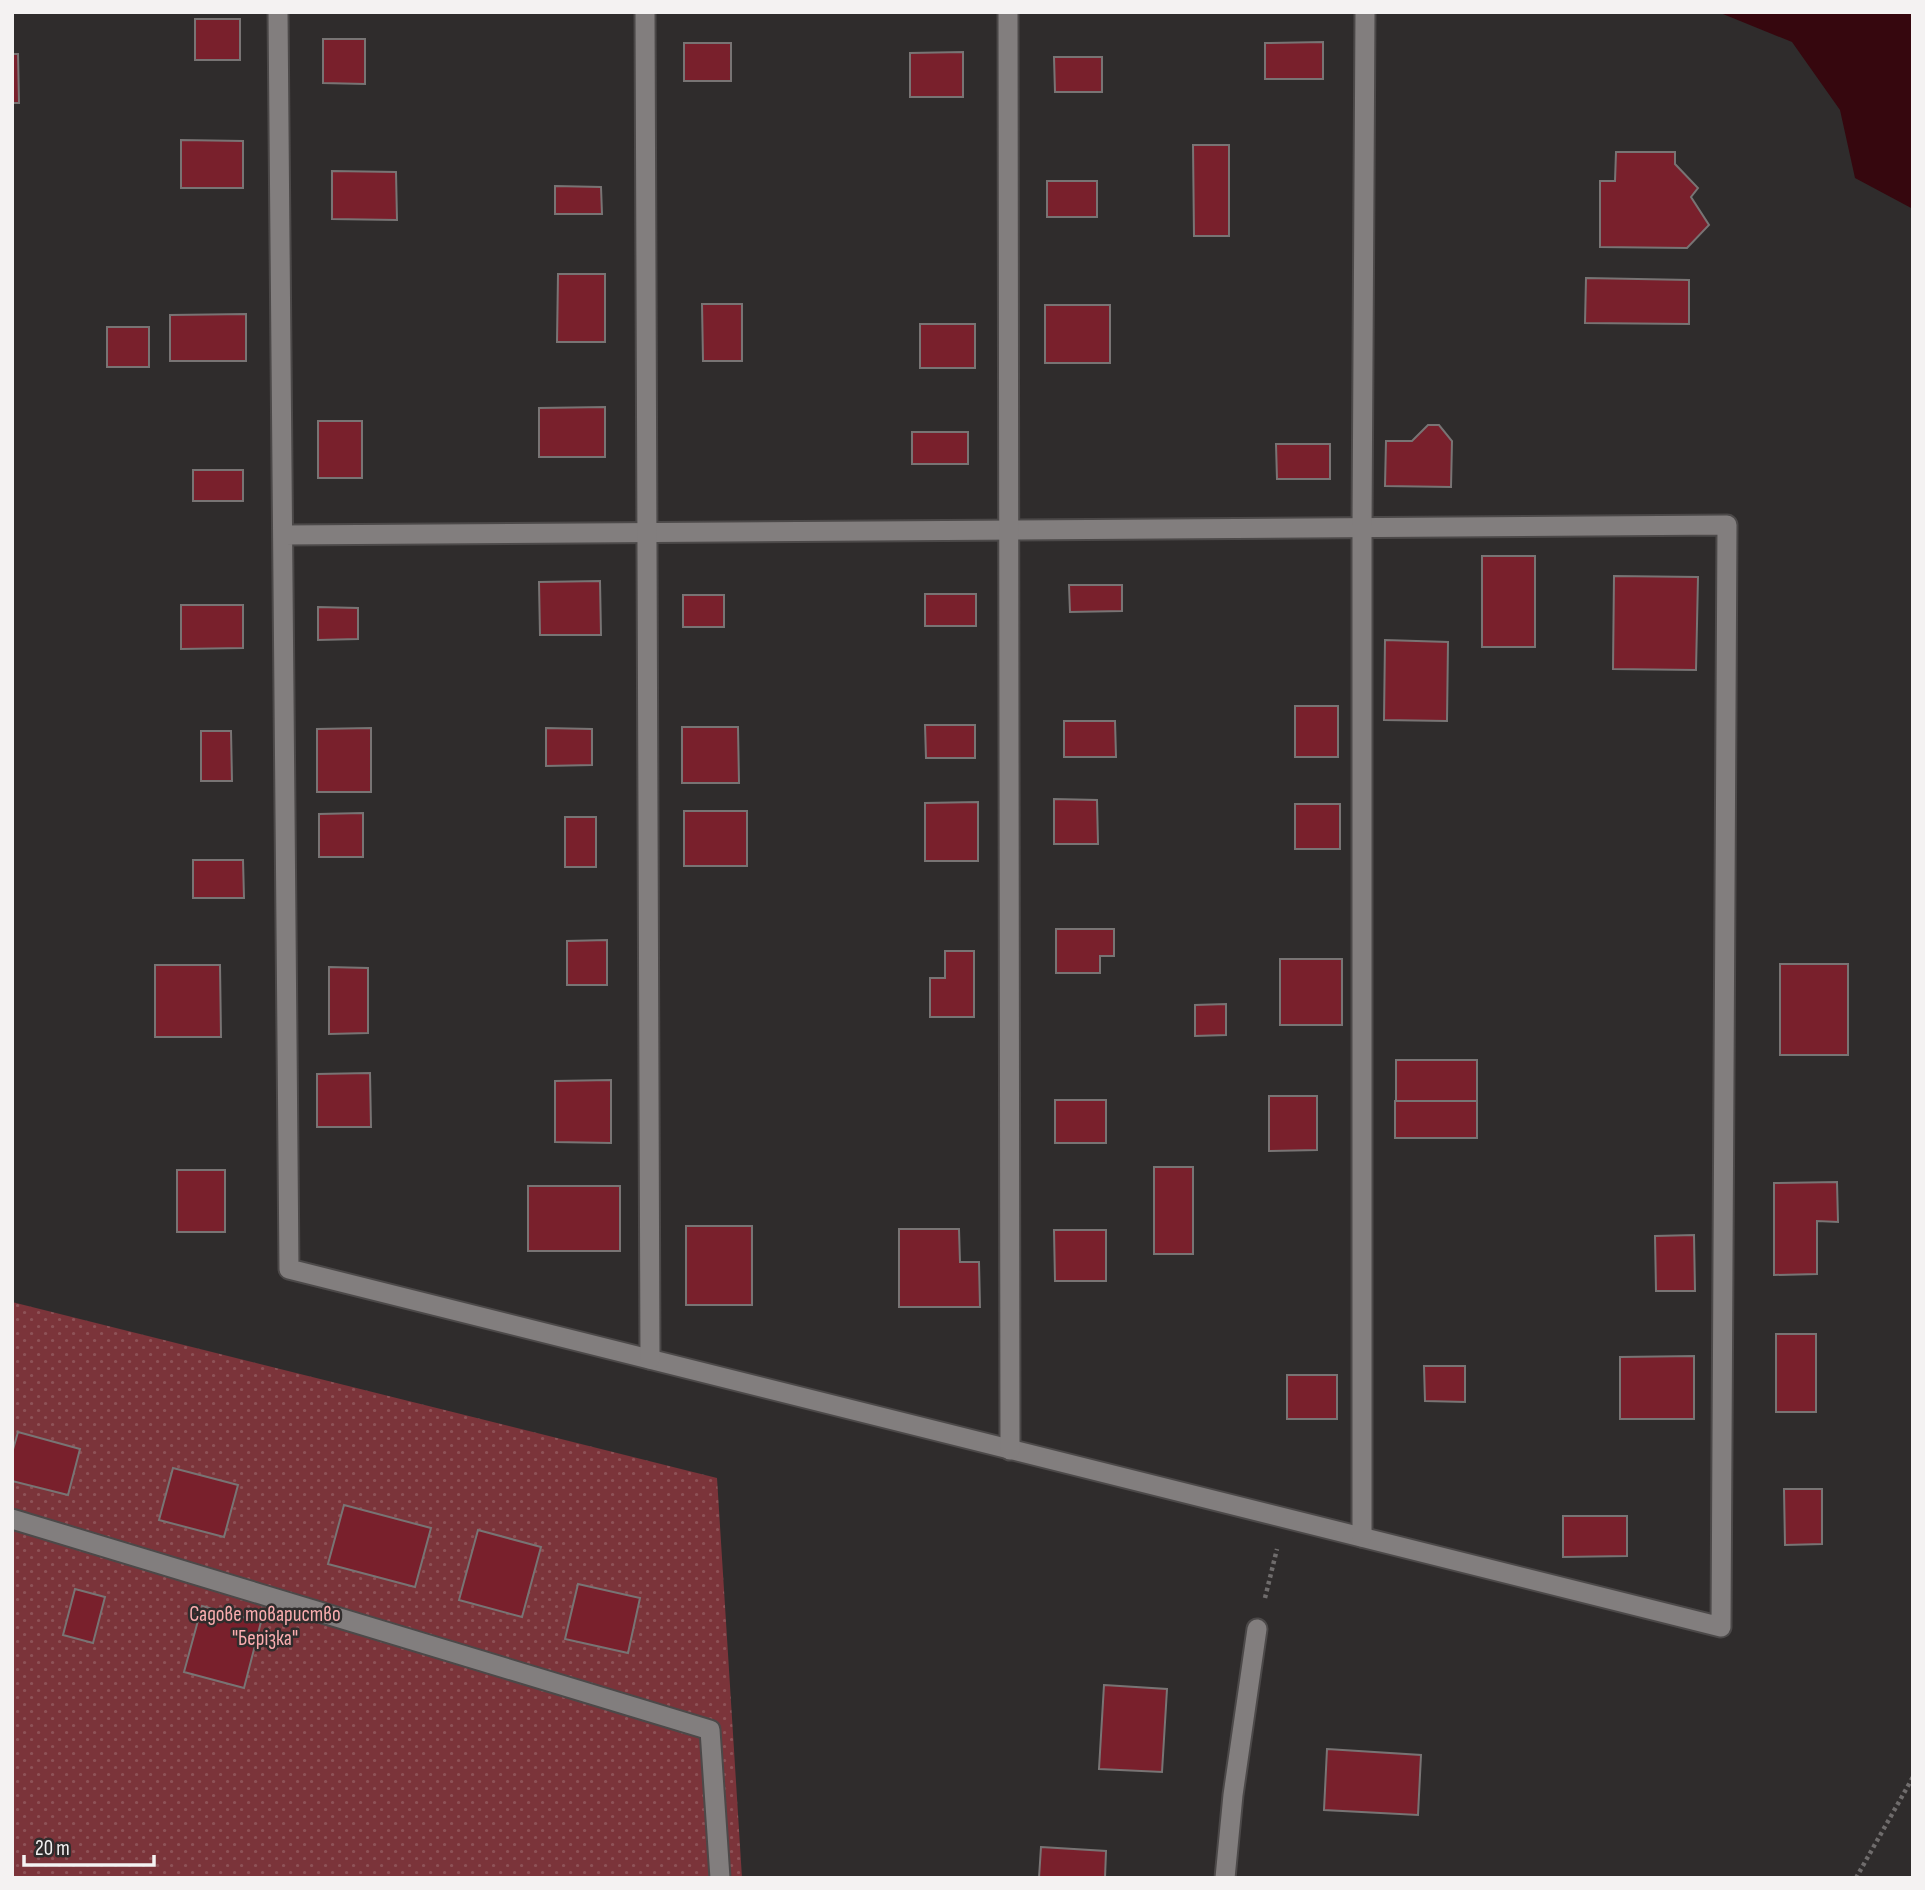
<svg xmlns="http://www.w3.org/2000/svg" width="1925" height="1890" font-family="'Sofia Sans Condensed',sans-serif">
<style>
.garden{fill:url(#garden-dots)}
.water{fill:#36070e}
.building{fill:#79202c;stroke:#787474;stroke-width:2}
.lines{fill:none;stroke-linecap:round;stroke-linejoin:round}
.minor-casing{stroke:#4c4949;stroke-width:23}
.path{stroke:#6f6c6c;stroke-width:4.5;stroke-dasharray:3.5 3.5;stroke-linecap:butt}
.minor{stroke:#827e7e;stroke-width:19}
.labels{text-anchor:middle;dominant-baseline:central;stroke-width:5;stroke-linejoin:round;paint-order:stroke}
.park-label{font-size:21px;fill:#faadaf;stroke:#2f2c2c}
</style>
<defs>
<pattern id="garden-dots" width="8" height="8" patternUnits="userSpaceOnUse" patternTransform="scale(1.75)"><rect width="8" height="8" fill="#7b343a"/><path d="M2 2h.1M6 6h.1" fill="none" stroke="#8e5257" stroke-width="1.8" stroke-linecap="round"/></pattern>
</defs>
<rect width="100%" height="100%" fill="#2f2c2c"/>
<polygon class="garden" points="12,1302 717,1478 742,1878 12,1878"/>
<polygon class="water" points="1718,12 1913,12 1913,209 1855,178 1840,110 1792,42"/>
<g class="building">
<rect x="195" y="19" width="45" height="41"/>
<polygon points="323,39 365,39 365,84 323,83"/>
<polygon points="1323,42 1323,79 1265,79 1265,43"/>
<rect x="684" y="43" width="47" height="38"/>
<polygon points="963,52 963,97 910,97 910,53"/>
<polygon points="12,54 18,54 19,103 12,103"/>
<polygon points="1054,57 1102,57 1102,92 1055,92"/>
<polygon points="181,140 243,141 243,188 181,188"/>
<polygon points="1193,145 1229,145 1229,236 1194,236"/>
<polygon points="1616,152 1675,152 1675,164 1698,188 1691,197 1709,225 1687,248 1600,247 1600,181 1615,181"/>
<polygon points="332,171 396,172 397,220 332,219"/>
<rect x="1047" y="181" width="50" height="36"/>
<polygon points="555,186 601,187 602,214 555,214"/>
<polygon points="558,274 605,274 605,342 557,342"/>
<polygon points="1586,278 1689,280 1689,324 1585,323"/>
<polygon points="702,304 742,304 742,361 703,361"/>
<rect x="1045" y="305" width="65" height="58"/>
<polygon points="246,314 246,361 170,361 170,315"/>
<rect x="920" y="324" width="55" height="44"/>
<rect x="107" y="327" width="42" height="40"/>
<polygon points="605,407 605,457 539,457 539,408"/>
<rect x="318" y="421" width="44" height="57"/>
<polygon points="1428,425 1439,425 1452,441 1451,487 1385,486 1386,441 1412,441"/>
<rect x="912" y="432" width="56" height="32"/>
<polygon points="1276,444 1330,444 1330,479 1277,479"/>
<rect x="193" y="470" width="50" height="31"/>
<rect x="1482" y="556" width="53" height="91"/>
<polygon points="1614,576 1698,577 1696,670 1613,669"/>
<polygon points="600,581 601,635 540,635 539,582"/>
<polygon points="1069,585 1122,585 1122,611 1070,612"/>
<rect x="925" y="594" width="51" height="32"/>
<rect x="683" y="595" width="41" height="32"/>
<polygon points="181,605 243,605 243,648 181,649"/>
<polygon points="318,607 358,608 358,639 318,640"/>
<polygon points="1385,640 1448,642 1447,721 1384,720"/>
<rect x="1295" y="706" width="43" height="51"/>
<polygon points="1064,721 1115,721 1116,757 1064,757"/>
<polygon points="925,725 975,725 975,758 926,758"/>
<polygon points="682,727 738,727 739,783 682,783"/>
<polygon points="371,728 371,792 317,792 317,729"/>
<polygon points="546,728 592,729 592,765 546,766"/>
<polygon points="201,731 231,731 232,781 201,781"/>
<polygon points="1054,799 1097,800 1098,844 1054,844"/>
<polygon points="978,802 978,861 925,861 925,803"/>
<rect x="1295" y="804" width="45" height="45"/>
<rect x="684" y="811" width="63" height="55"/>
<polygon points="363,813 363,857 319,857 319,814"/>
<rect x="565" y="817" width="31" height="50"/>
<polygon points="193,860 243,860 244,898 193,898"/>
<polygon points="1056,929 1114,929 1114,956 1100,956 1100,973 1056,973"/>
<polygon points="607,940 607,985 567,985 567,941"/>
<polygon points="945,951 974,951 974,1017 930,1017 930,978 945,978"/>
<rect x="1280" y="959" width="62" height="66"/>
<rect x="1780" y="964" width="68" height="91"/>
<polygon points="155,965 220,965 221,1037 155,1037"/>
<polygon points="329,967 368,968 368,1033 329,1034"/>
<polygon points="1226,1004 1226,1035 1195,1036 1195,1005"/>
<rect x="1396" y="1060" width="81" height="41"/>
<polygon points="370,1073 371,1127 317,1127 317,1074"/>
<polygon points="611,1080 611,1143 555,1142 555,1081"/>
<polygon points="1269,1096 1317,1096 1317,1150 1269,1151"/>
<rect x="1055" y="1100" width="51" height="43"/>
<rect x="1395" y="1101" width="82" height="37"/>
<rect x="1154" y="1167" width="39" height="87"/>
<rect x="177" y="1170" width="48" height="62"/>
<polygon points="1837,1182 1838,1222 1817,1221 1817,1274 1774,1275 1774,1183"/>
<rect x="528" y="1186" width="92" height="65"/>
<rect x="686" y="1226" width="66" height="79"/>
<polygon points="899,1229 959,1229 960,1262 979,1262 980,1307 899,1307"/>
<polygon points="1054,1230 1106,1230 1106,1281 1055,1281"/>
<polygon points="1694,1235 1695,1291 1656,1291 1655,1236"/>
<rect x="1776" y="1334" width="40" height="78"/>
<polygon points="1694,1356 1694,1419 1620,1419 1620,1357"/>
<polygon points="1424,1366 1465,1366 1465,1402 1425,1401"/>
<rect x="1287" y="1375" width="50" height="44"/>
<polygon points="18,1432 80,1449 68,1495 12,1481 12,1453"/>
<polygon points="173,1468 238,1485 224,1537 159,1520"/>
<polygon points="1784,1489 1822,1489 1822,1544 1785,1545"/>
<polygon points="344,1505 431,1528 415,1587 328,1564"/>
<polygon points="1563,1516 1627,1516 1627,1556 1563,1557"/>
<polygon points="478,1530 541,1547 522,1617 459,1600"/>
<polygon points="578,1584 640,1598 628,1653 565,1639"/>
<polygon points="75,1589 105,1597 93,1643 63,1635"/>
<polygon points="202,1606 261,1622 244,1688 184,1672"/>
<polygon points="1104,1685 1167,1689 1162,1772 1099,1769"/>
<polygon points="1327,1749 1421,1755 1418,1815 1324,1810"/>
<polygon points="1041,1847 1106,1851 1105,1878 1039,1878"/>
</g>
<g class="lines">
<defs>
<g id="minor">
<polyline points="278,12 289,1269 1721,1627 1727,525 283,535"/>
<polyline points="645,12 650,1359"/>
<polyline points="1008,12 1010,1450"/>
<polyline points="12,1519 710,1730 720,1878"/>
<polyline points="1362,1537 1362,527 1365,12"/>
<polyline points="1225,1878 1233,1795 1257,1629"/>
</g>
</defs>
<use href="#minor" class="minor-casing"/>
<g class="path">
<polyline points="1265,1598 1277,1549"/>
<polyline points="1856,1878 1913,1777"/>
</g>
<use href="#minor" class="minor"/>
</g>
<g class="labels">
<g class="park-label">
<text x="265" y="1614">Садове товариство<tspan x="265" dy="24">"Берізка"</tspan></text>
</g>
</g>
<rect width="1925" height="1890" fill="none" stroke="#f4f2f2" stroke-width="28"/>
<path d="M24 1855v10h130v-10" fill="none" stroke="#f4f2f2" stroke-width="3.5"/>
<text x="35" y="1855" font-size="21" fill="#f4f2f2" stroke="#2f2c2c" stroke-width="5" paint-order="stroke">20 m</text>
</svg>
